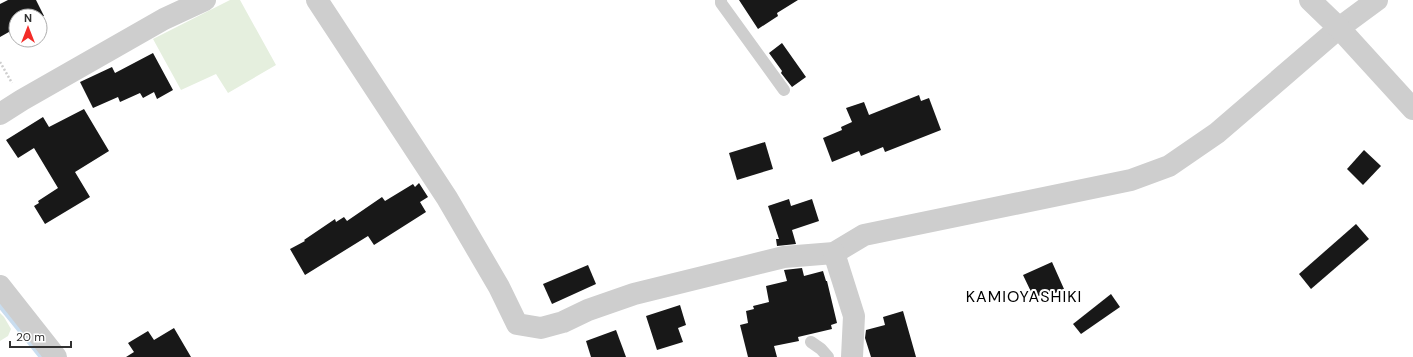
<svg xmlns="http://www.w3.org/2000/svg" width="1413" height="357" font-family="'DM Sans',sans-serif">
<style>
.green{fill:#e5efde}
.lines{fill:none;stroke-linecap:round;stroke-linejoin:round}
.stream{stroke:#c9ddef;stroke-width:6}
.building{fill:#181818}
.path{stroke:#cecece;stroke-width:2.5;stroke-dasharray:2 2;stroke-linecap:butt}
.service{stroke:#cecece;stroke-width:12}
.minor{stroke:#cecece;stroke-width:22}
.tertiary{stroke:#cecece;stroke-width:22}
.labels{text-anchor:middle;dominant-baseline:central;stroke-width:4;stroke-linejoin:round;paint-order:stroke}
.quarter-label{font-size:16px;letter-spacing:1px;fill:#000;stroke:#fff}
</style>
<rect width="100%" height="100%" fill="#fff"/>
<g class="green">
<polygon points="230,0 240,0 276,65 228,93 216,74 181,90 153,39"/>
<polygon points="0,313 4,317 11,329 8,336 0,341"/>
</g>
<g class="lines">
<polyline class="stream" points="0,305 42,357"/>
</g>
<g class="building">
<polygon points="8,0 36,0 44,16 16,16 16,28 0,37 0,4"/>
<polygon points="739,0 798,0 777,13 778,16 758,29"/>
<polygon points="782,43 806,77 792,87 781,73 782,71 769,53"/>
<polygon points="153,53 173,90 157,99 154,92 143,98 140,93 120,102 118,97 93,108 80,82 112,67 115,73"/>
<polygon points="919,95 921,101 929,98 941,130 885,152 883,147 861,156 859,151 832,162 823,138 842,130 841,127 852,122 846,108 864,102 869,115"/>
<polygon points="84,109 109,151 75,172 90,197 45,224 34,206 39,203 38,201 58,188 34,148 18,158 6,140 43,117 49,127"/>
<polygon points="765,142 773,169 737,180 729,153"/>
<polygon points="1364,150 1381,166 1363,185 1347,169"/>
<polygon points="419,183 428,197 420,202 426,212 374,245 368,236 305,275 290,249 305,241 304,240 335,219 336,222 344,217 347,221 382,197 385,201 413,184 415,187"/>
<polygon points="789,199 791,206 812,199 819,221 792,230 796,244 777,246 776,239 779,239 768,206"/>
<polygon points="1356,224 1369,239 1311,289 1299,274"/>
<polygon points="1052,262 1064,289 1044,298 1043,294 1034,298 1023,275"/>
<polygon points="588,265 596,284 552,304 543,284"/>
<polygon points="802,268 804,276 823,271 826,281 827,281 837,323 831,325 832,329 798,337 799,341 774,346 777,357 748,357 740,325 748,323 746,311 754,309 753,306 769,302 766,286 787,281 784,270"/>
<polygon points="1111,294 1120,307 1081,334 1073,324"/>
<polygon points="680,305 686,325 678,328 683,342 657,350 646,316"/>
<polygon points="903,311 916,357 871,357 865,338 866,330 885,325 883,317"/>
<polygon points="174,328 191,357 126,357 134,352 128,343 148,331 154,340"/>
<polygon points="616,330 626,357 591,357 586,341"/>
</g>
<g class="lines">
<polyline class="path" points="0,62 12,83"/>
<g class="service">
<polyline points="721,0 721,3 784,90"/>
<polyline points="811,342 821,349 828,357"/>
</g>
<g class="minor">
<polyline points="317,0 447,198 499,287 517,324 541,328 563,322 588,310 634,294 784,257 834,253 864,235 1131,180 1169,166 1217,133 1339,28 1377,0"/>
<polyline points="1310,0 1339,28 1413,109"/>
<polyline points="834,253 854,316 852,357"/>
</g>
<g class="tertiary">
<polyline points="0,114 22,100 164,19 205,0"/>
<polyline points="0,286 56,357"/>
</g>
</g>
<g class="labels">
<g class="quarter-label">
<text x="1024" y="296">KAMIOYASHIKI</text>
</g>
</g>
<g transform="translate(28 28)"><circle r="19" fill="#ffffff" stroke="#adadad"/>
<path d="M0-3L7 15L0 10L-7 15Z" fill="#f32c28"/>
<text y="-6" font-size="11" font-weight="bold" text-anchor="middle" fill="#313131">N</text>
</g>
<path d="M10 341v6h61v-6" fill="none" stroke="#313131" stroke-width="2"/>
<text x="16" y="341" font-size="12" fill="#313131" stroke="#ffffff" stroke-width="3" paint-order="stroke">20 m</text>
</svg>
